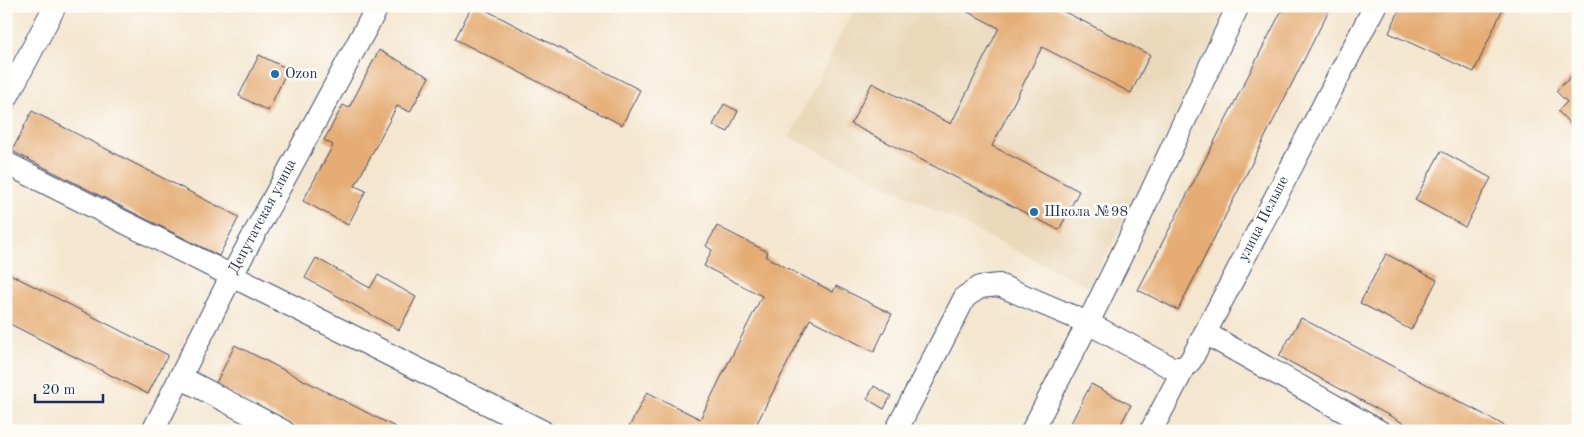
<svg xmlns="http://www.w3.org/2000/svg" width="1584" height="437" font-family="'Old Standard TT',serif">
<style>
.built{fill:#ead8ba}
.building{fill:#e5ac73}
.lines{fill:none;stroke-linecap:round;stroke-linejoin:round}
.street-casing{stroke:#3c4a6f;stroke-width:24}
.street{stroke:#fff;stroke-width:22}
.poi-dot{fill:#1f6fb2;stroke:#fdfcf7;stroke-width:2}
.labels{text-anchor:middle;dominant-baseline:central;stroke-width:5;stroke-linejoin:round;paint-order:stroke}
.poi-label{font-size:15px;fill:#1b2f5e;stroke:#fdfcf7;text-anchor:start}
.street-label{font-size:15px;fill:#1b2f5e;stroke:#fdfcf7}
</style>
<rect width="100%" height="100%" fill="#fdfcf7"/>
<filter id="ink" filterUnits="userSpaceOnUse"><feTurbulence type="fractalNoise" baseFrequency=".02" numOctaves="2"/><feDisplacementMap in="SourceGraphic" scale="10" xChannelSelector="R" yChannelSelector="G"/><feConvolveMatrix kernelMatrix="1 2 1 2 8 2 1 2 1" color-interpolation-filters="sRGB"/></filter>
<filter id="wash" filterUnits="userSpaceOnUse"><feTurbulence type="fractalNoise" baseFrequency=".0096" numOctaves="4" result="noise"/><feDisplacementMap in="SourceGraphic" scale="20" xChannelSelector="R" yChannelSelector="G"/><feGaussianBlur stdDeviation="1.12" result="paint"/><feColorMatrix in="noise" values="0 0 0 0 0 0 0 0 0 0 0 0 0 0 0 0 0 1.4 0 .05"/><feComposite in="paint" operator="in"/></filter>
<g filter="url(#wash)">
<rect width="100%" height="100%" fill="#f4e6cf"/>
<polygon class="built" points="855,6 1208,6 1230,17 1089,287 790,137"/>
<g id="blocks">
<g class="building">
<polygon points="472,6 478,6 640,90 622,125 455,39"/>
<polygon points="956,6 1053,6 1150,55 1131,93 1042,47 992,146 1079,191 1059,230 851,124 872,83 951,124 999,28"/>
<polygon points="1284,6 1331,6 1178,310 1138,290"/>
<polygon points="1401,6 1504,6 1474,72 1389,33"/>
<polygon points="379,50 429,77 410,112 397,106 355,186 366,191 348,225 303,201 333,145 324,140 343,105 349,108"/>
<polygon points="259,55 288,69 268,111 239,96"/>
<polygon points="1578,70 1578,132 1558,111 1567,102 1556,91"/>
<polygon points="724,104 738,111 728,132 713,125"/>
<polygon points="32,111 239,217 219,256 12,151"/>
<polygon points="1441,151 1491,178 1465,227 1415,200"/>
<polygon points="717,226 768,252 766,257 833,292 836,286 892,314 874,352 810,319 753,431 627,431 647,392 700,419 762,296 704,266 712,250 706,246"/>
<polygon points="1386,254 1437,280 1411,330 1360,303"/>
<polygon points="316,258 370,288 378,275 416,297 399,330 305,278"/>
<polygon points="6,272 168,355 148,394 6,322"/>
<polygon points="1301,318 1483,414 1514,431 1418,431 1279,356"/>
<polygon points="235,345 403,431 306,431 215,385"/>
<polygon points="1091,384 1131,405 1117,431 1067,431"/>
<polygon points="874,386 891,396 884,409 867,399"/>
</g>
</g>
</g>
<g filter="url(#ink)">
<use href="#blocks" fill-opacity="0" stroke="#3c4a6f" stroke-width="1"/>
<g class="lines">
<defs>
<g id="street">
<polyline points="6,99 55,6"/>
<polyline points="6,163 542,431"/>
<polyline points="1205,333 1379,431"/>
<polyline points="1184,368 1172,368 1088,323 1126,246 1238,6"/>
<polyline points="180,377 283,431"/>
<polyline points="153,431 232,275 378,6"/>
<polyline points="896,431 965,297 980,287 999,285 1088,323 1032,431"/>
<polyline points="1151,431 1184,368 1191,360 1375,6"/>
</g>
</defs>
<use href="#street" class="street-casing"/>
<use href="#street" class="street"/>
</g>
</g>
<g class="poi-dot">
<circle cx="275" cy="74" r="5"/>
<circle cx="1034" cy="212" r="5"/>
</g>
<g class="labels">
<g class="poi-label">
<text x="285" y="74">Ozon</text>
<text x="1044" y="212">Школа №98</text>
</g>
<g class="street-label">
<text transform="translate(263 217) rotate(-62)">Депутатская улица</text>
<text transform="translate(1264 219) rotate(-63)">улица Пельше</text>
</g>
</g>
<rect width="1584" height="437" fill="none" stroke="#fdfcf7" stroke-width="25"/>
<path d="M35 394v8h68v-8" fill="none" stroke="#1b2f5e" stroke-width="2.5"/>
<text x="42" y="394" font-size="15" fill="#1b2f5e" stroke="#fdfcf7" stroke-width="4" paint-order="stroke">20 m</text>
</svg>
